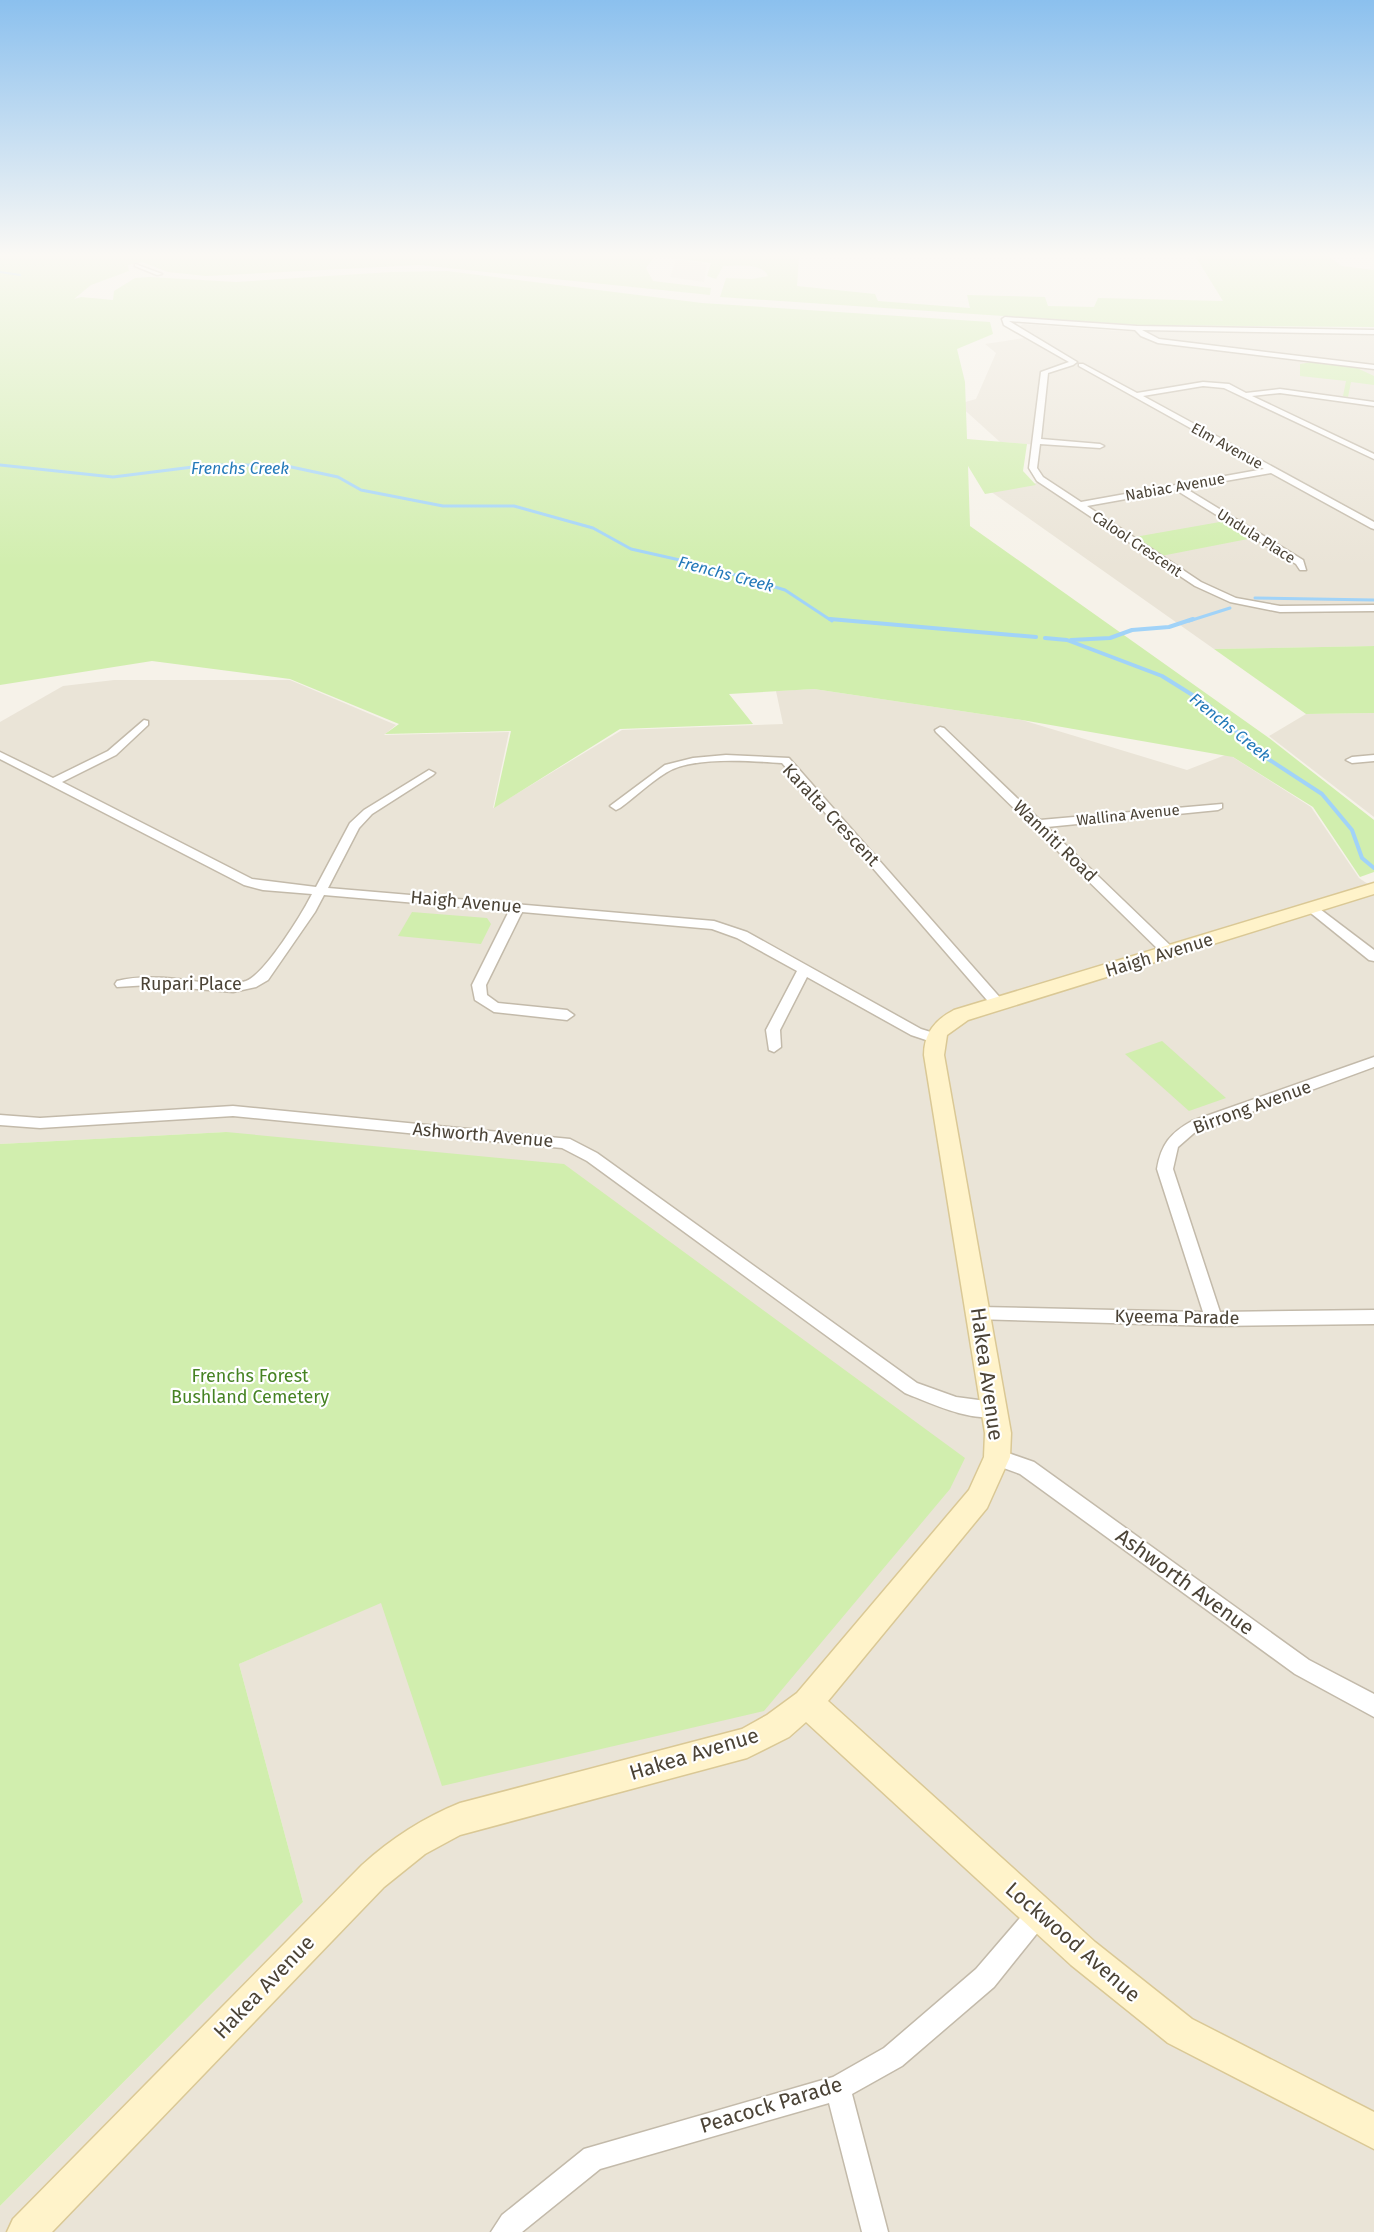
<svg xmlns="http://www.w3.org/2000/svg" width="1374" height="2232" font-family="'Fira Sans',sans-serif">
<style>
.residential{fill:#eae4d7}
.green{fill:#d1eeae}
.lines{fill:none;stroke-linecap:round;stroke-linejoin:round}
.stream-far2{stroke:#a1d3f8;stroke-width:2}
.stream-far1{stroke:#a1d3f8;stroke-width:3}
.stream{stroke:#a1d3f8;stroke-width:4}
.street-casing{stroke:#c3baaa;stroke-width:3}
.secondary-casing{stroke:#dac895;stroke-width:3}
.street{fill:#fff;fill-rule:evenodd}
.secondary{fill:#fff3ca;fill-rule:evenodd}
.labels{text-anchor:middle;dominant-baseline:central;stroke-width:4.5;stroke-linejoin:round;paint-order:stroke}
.far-street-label{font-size:15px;fill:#4b4336;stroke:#fff}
.far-water-label{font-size:16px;font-style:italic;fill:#2379b9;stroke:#fff}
.street-label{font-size:18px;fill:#4b4336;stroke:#fff}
.park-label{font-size:18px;fill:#468323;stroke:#fff}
.near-street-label{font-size:21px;fill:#4b4336;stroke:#fff}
</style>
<rect width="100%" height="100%" fill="#f6f2e9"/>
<g class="residential">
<polygon points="676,259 707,264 704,282 670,277"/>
<polygon points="1023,324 1120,331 1374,335 1374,646 1214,649 990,491 1047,481 1037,468 1040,445 1000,442 958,404 976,399 996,353 985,344 1037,336 1020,326"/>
<polygon points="114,680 290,680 396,725 384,735 509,732 493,808 622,730 783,724 776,691 814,689 1022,720 1187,770 1228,754 1311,807 1359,878 1374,888 1374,2232 0,2232 0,2206 303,1902 239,1664 381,1602 226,1132 0,1144 0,722 63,686"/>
<polygon points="1374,713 1374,817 1269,736 1306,714"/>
</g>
<g class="green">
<path d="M 0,254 L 806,254 L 799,257 L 797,286 L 875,294 L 878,301 L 970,308 L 967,295 L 1045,297 L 1048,306 L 1094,307 L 1098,298 L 1223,301 L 1194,254 L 1326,254 L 1342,266 L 1374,270 L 1374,327 L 1136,325 L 720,297 L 726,278 L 752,279 L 768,276 C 762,262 735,266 723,266 L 716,279 L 707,276 L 711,263 L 655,256 L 646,268 L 653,281 L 711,288 L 710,295 L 419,265 L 206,276 L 168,272 L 142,262 L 128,265 L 129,271 L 91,285 L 74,299 L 81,297 L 113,300 L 114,291 L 135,278 L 150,277 L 236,282 L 391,272 L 447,271 L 702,303 L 990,322 L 993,334 L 957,349 L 965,382 L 967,439 L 1027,444 L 1023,471 L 1036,485 L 985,494 L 968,466 L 970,526 L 1269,738 L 1374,820 L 1374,872 L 1360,877 L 1313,807 L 1233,757 L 1022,720 L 814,689 L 729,694 L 753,724 L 620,729 L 494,808 L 511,731 L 385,734 L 399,724 L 290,679 L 152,661 L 0,685 Z"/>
<polygon points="1312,362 1357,368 1374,376 1374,385 1351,382 1348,397 1343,396 1346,381 1300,376 1300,364"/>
<polygon points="1231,520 1258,537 1156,557 1129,538"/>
<polygon points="1374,646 1374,713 1306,714 1214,649"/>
<polygon points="412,912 487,918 491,924 481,944 398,936"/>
<polygon points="1162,1041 1226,1098 1189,1111 1125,1054"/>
<polygon points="226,1132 564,1164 965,1458 950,1489 764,1711 442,1786 381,1603 239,1664 303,1902 0,2206 0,1144"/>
</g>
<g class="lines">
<polyline class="stream-far2" points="0,272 20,275"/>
<g class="stream-far1">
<polyline points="0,465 113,477 209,465 282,465 338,477 361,490 443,506 514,506 593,528 631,549 702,565 785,590 832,621"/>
<polyline points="1255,598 1374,600"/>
<polyline points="1189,621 1230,608"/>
</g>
<g class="stream">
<polyline points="830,619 1036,637"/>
<polyline points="1045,638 1067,640 1162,676 1207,704 1262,755 1322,794 1352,830 1362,858 1374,868"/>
<polyline points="1071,640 1110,638 1132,630 1169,627 1193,619"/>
</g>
<defs>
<g id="street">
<polygon points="135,264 162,274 157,275 135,266"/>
<polygon points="1005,317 1137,326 1374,330 1374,334 1142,330 1159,339 1374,365 1374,369 1158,343 1141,336 1135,330 1009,321 1077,362 1073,365 1048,373 1041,439 1100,444 1104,446 1100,448 1040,444 1037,468 1043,477 1081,502 1264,469 1079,366 1079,364 1083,364 1137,393 1203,382 1229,384 1246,393 1280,389 1374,402 1374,406 1280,393 1252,396 1374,454 1374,459 1224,388 1203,386 1143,396 1374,522 1374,529 1371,528 1271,473 1185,488 1303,560 1306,570 1300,570 1296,564 1176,490 1087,506 1201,582 1236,598 1280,606 1374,605 1374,611 1280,612 1230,602 1195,586 1037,481 1029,468 1041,372 1069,362 1004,325 1002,319"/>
<path d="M 144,720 L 148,721 L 148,725 L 116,755 L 62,782 L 252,879 L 316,887 L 350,823 L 364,810 L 429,770 L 435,773 L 433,775 L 372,814 L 359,828 L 328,888 L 714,921 L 747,932 L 921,1029 L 940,1035 L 942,1038 L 935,1043 L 911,1035 L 807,977 L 780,1030 L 781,1047 L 774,1052 L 769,1050 L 766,1030 L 797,971 L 737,938 L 712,929 L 522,912 L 486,985 L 487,995 L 498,1003 L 567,1010 L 574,1015 L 567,1020 L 494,1012 L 475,1000 L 472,985 L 509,911 L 324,895 L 315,912 L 268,980 L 256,987 L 233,992 L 149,985 L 117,987 L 115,984 L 117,981 C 137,976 157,977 177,979 C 198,981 225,988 246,981 C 265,974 302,914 312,894 L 263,890 L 244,885 L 0,759 L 0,752 L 53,778 L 108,751 Z"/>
<polygon points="940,727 944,728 1040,820 1222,804 1222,808 1218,810 1047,827 1174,949 1176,952 1174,955 1164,955 936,732 935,730"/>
<path d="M 726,755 L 789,758 L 1003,1001 L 1005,1004 L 1003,1007 L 993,1007 L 782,763 C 751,761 702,757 673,769 C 654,778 637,796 620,808 L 616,810 L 610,806 L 665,765 L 693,758 Z"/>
<polygon points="1374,755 1374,761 1352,763 1346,760 1352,757"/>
<polygon points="1312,903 1374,950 1374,961 1369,960 1307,910 1306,907"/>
<path d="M 1374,1057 L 1374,1067 L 1194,1133 L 1178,1147 L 1173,1169 L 1220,1312 L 1374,1310 L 1374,1324 L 1214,1326 L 973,1319 L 970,1314 L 973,1309 L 979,1307 L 1203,1312 L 1157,1169 C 1161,1145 1170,1133 1192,1121 Z"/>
<path d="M 233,1106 L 570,1139 L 597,1153 L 917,1383 L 956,1397 L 1001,1403 L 1004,1409 L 1001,1415 C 974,1424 930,1403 905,1393 L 587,1161 L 562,1148 L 233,1116 L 40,1128 L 0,1125 L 0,1115 L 40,1118 Z"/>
<polygon points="997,1449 1034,1462 1309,1660 1374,1694 1374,1717 1295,1674 1020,1474 990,1463 988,1457 990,1451"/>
<polygon points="1039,1901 1047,1905 1051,1913 1047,1921 994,1987 902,2066 852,2094 888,2232 862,2232 829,2103 600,2169 522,2232 491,2232 502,2215 584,2149 833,2077 884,2048 976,1969 1031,1905"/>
</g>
<path id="secondary" d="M 1374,883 L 1374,894 L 968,1020 L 947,1035 L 944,1055 L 1011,1433 L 1010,1457 L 987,1508 L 828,1701 L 1095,1942 L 1192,2019 L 1374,2112 L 1374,2149 L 1168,2043 L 1071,1965 L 806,1722 L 789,1737 L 747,1758 L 460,1835 L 425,1854 L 384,1887 L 52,2232 L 7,2232 L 13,2219 L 362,1865 C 392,1838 423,1818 460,1803 L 742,1729 L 767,1715 L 797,1693 L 969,1490 L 984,1457 L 985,1433 L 924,1055 C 924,1033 935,1020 954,1010 Z"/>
</defs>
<use href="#street" class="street-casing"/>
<use href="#secondary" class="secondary-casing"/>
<use href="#street" class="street"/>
<use href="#secondary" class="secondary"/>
</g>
<linearGradient id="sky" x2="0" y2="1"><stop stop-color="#8bc0ee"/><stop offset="0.45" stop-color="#fbf9f5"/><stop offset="1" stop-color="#fbf9f5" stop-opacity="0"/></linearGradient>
<rect width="1374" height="567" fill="url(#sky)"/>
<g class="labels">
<g class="far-street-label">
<text transform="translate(1227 446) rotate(29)">Elm Avenue</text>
<text transform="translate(1175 487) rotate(-10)">Nabiac Avenue</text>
<text transform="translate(1256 536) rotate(32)">Undula Place</text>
<text transform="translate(1137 544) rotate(34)">Calool Crescent</text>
<text transform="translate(1128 815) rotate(-6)">Wallina Avenue</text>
</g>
<g class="far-water-label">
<text x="240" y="468">Frenchs Creek</text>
<text transform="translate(726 574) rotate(15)">Frenchs Creek</text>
<text transform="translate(1230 727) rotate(39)">Frenchs Creek</text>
</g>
<g class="street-label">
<text transform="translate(831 815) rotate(47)">Karalta Crescent</text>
<text transform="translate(1055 841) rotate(44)">Wanniti Road</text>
<text transform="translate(466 902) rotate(5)">Haigh Avenue</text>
<text transform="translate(1159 955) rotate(-17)">Haigh Avenue</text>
<text x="191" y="984">Rupari Place</text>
<text transform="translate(1252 1107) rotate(-20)">Birrong Avenue</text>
<text transform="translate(483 1135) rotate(5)">Ashworth Avenue</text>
<text transform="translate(1177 1317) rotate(1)">Kyeema Parade</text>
</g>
<g class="park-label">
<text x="250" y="1376">Frenchs Forest<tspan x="250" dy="21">Bushland Cemetery</tspan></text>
</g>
<g class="near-street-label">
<text transform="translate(987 1374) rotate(82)">Hakea Avenue</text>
<text transform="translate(1185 1582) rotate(36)">Ashworth Avenue</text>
<text transform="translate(694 1754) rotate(-17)">Hakea Avenue</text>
<text transform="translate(1073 1942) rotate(41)">Lockwood Avenue</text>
<text transform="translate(264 1987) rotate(-46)">Hakea Avenue</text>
<text transform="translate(771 2105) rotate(-17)">Peacock Parade</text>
</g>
</g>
</svg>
